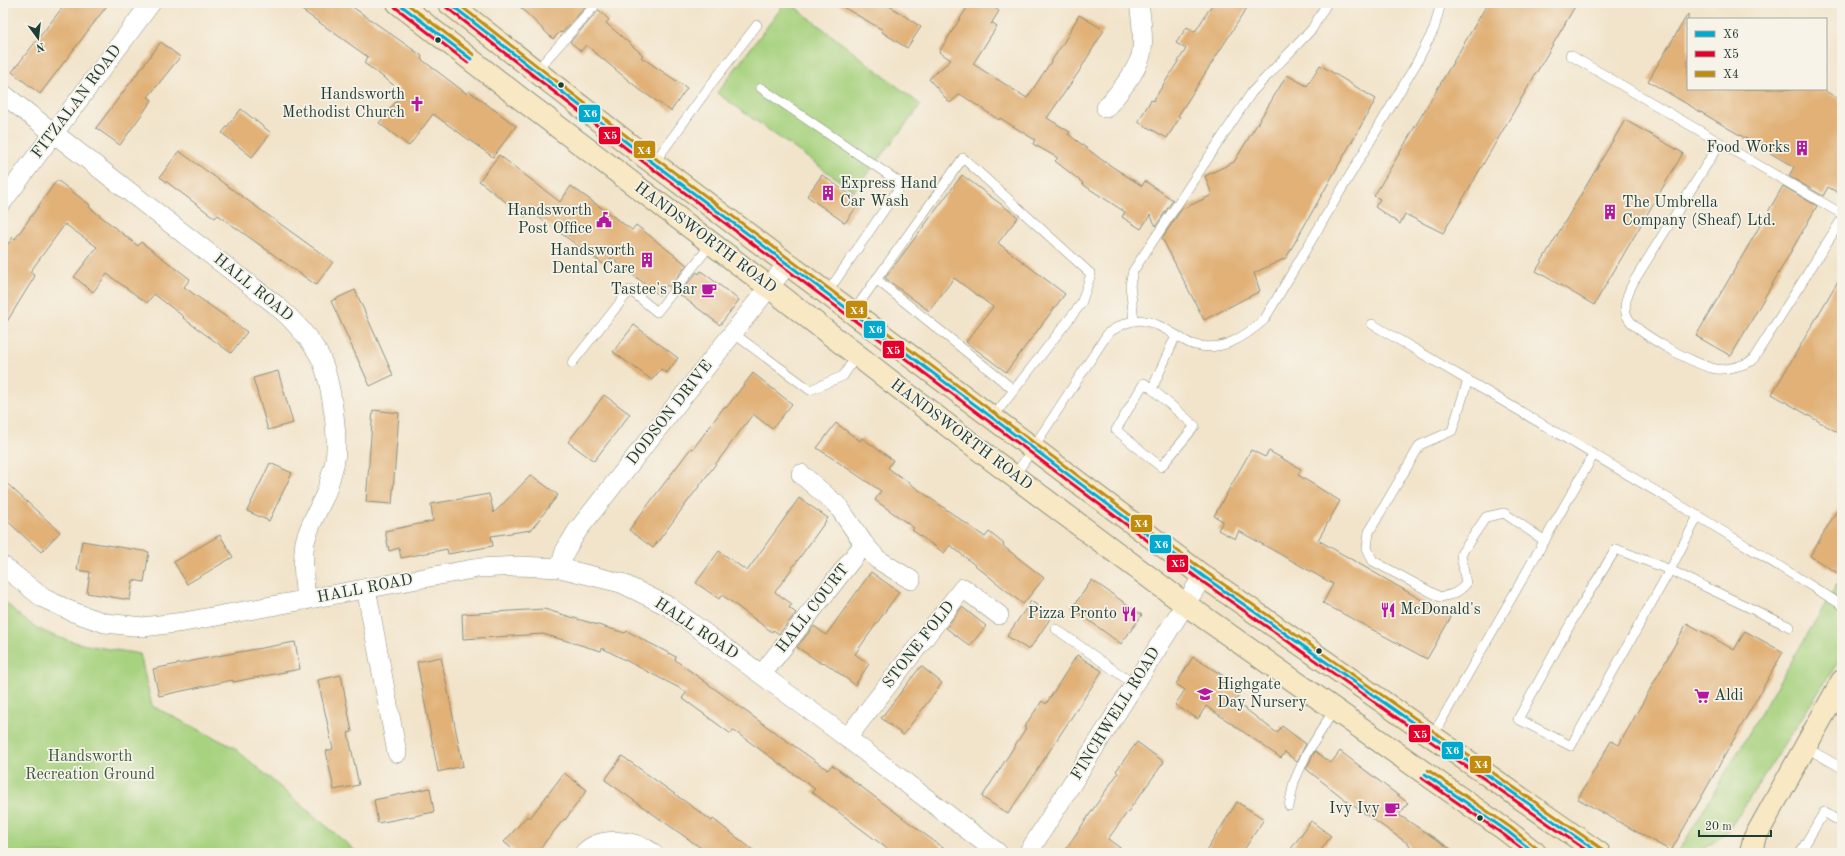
<svg xmlns="http://www.w3.org/2000/svg" width="1845" height="856" font-family="'Old Standard TT',serif">
<style>
.green{fill:#a7d27f;stroke:#63885a}
.building{fill:#e1b177}
.lines{fill:none;stroke-linecap:round;stroke-linejoin:round}
.lane-casing{stroke:#889080;stroke-width:10}
.street-casing{stroke:#889080;stroke-width:20}
.secondary-casing{stroke:#889080;stroke-width:24}
.lane{stroke:#fff;stroke-width:9}
.street{stroke:#fff;stroke-width:19}
.secondary{stroke:#f8e8c3;stroke-width:22}
.bus-1-casing{stroke:#f7f3e8;stroke-width:6}
.bus-2-casing{stroke:#f7f3e8;stroke-width:6}
.bus-3-casing{stroke:#f7f3e8;stroke-width:6}
.bus-1{stroke:#00a9ce;stroke-width:3}
.bus-2{stroke:#e4002b;stroke-width:3}
.bus-3{stroke:#c18c0d;stroke-width:3}
.bus-dot{fill:#1f3d34;stroke:#f7f3e8;stroke-width:1.5}
.labels{text-anchor:middle;dominant-baseline:central;stroke-width:3.5;stroke-linejoin:round;paint-order:stroke}
.poi-label{font-size:16px;fill:#1f3d34;stroke:#f7f3e8;text-anchor:end}
.street-label{font-size:16px;fill:#1f3d34;stroke:#f7f3e8}
.park-label{font-size:16px;fill:#3a5b43;stroke:#f7f3e8}
.line-badge{stroke:#f7f3e8;stroke-width:1.5}
.badge-label{font-size:11px;text-anchor:middle;font-weight:bold;fill:#fff}
</style>
<rect width="100%" height="100%" fill="#f7f3e8"/>
<filter id="ink" filterUnits="userSpaceOnUse"><feTurbulence type="fractalNoise" baseFrequency=".025" numOctaves="2"/><feDisplacementMap in="SourceGraphic" scale="8" xChannelSelector="R" yChannelSelector="G"/><feConvolveMatrix kernelMatrix="1 2 1 2 8 2 1 2 1" color-interpolation-filters="sRGB"/></filter>
<filter id="wash" filterUnits="userSpaceOnUse"><feTurbulence type="fractalNoise" baseFrequency=".012" numOctaves="4" result="noise"/><feDisplacementMap in="SourceGraphic" scale="16" xChannelSelector="R" yChannelSelector="G"/><feGaussianBlur stdDeviation="0.9" result="paint"/><feColorMatrix in="noise" values="0 0 0 0 0 0 0 0 0 0 0 0 0 0 0 0 0 1.4 0 .05"/><feComposite in="paint" operator="in"/></filter>
<g filter="url(#wash)">
<rect width="100%" height="100%" fill="#f2e4cb"/>
<g class="green">
<polygon points="785,3 790,3 921,105 854,191 717,93"/>
<polygon points="1842,576 1842,656 1726,834 1697,853 1678,853"/>
<path d="M 3,600 C 12,608 21,618 31,624 C 60,644 106,648 140,654 L 152,706 L 233,747 L 358,853 L 3,853 Z"/>
</g>
<g id="blocks">
<g class="building">
<polygon points="66,3 109,3 40,94 12,72"/>
<polygon points="292,3 347,3 422,56 421,59 467,94 469,91 516,126 493,157 433,114 409,146 379,123 403,92 364,63 368,57"/>
<polygon points="516,3 589,3 562,33 560,32 553,39"/>
<polygon points="836,3 885,3 921,27 907,48 882,32 883,30"/>
<polygon points="970,3 987,3 999,11 991,24 993,23 997,26 973,64 1027,98 1064,42 1079,15 1104,30 1078,73 1047,118 1070,132 1068,134 1102,160 1142,186 1145,181 1173,200 1156,226 1150,215 1141,229 1122,217 1125,212 1082,184 1083,183 1055,161 1058,158 1033,144 1035,140 1000,118 999,120 960,94 950,103 929,79 951,60 939,52"/>
<polygon points="1213,3 1250,3 1178,116 1180,117 1167,138 1138,122 1151,100 1153,101 1186,49 1176,43 1187,27 1195,32"/>
<polygon points="1488,3 1577,3 1443,233 1405,214 1400,224 1375,207 1380,199 1374,196"/>
<polygon points="599,10 609,20 606,23 643,55 641,57 687,88 671,111 640,90 586,45 581,51 570,42"/>
<polygon points="1688,14 1688,89 1822,89 1842,101 1842,195 1828,187 1823,196 1789,176 1794,167 1648,81"/>
<polygon points="161,42 180,57 148,97 152,100 120,145 96,128"/>
<polygon points="1320,65 1376,99 1286,258 1254,273 1260,291 1204,320 1162,238 1183,207 1185,208 1212,195 1205,176 1234,162 1287,75 1307,86"/>
<polygon points="241,109 271,133 252,157 222,133"/>
<polygon points="1625,120 1683,153 1594,305 1536,271"/>
<polygon points="179,151 333,262 316,285 218,215 215,218 160,177"/>
<polygon points="499,155 560,202 571,186 632,230 636,225 687,265 669,287 667,285 659,295 611,258 606,266 530,211 525,217 479,181"/>
<polygon points="822,175 860,202 845,223 807,196"/>
<polygon points="962,175 1018,217 998,243 1065,294 1006,372 966,342 993,307 954,278 929,311 885,278"/>
<polygon points="57,180 90,205 89,207 138,246 141,242 190,279 184,287 247,332 231,353 183,318 184,317 154,294 147,303 107,274 93,292 74,277 97,247 65,224 30,272 35,276 3,328 3,251 13,237 15,239"/>
<polygon points="1783,186 1817,206 1731,356 1696,336"/>
<polygon points="701,271 739,300 720,325 679,294 697,272 699,274"/>
<polygon points="1842,274 1842,435 1772,394"/>
<polygon points="355,290 393,375 370,386 331,301"/>
<polygon points="634,325 678,358 667,373 661,369 652,380 613,352"/>
<polygon points="278,371 293,423 268,430 253,378"/>
<polygon points="753,373 792,404 772,429 753,414 653,548 629,530 691,448 693,449 724,407 726,408"/>
<polygon points="604,395 630,414 594,461 568,442"/>
<polygon points="373,410 399,413 392,504 366,502"/>
<polygon points="836,423 860,441 862,438 893,460 888,468 985,537 989,532 1004,544 1003,546 1044,578 1023,604 950,545 944,553 912,530 914,528 875,500 881,491 817,448"/>
<polygon points="1251,450 1265,457 1269,451 1301,469 1298,475 1340,501 1318,540 1451,617 1427,659 1323,603 1333,584 1239,531 1235,539 1218,530 1223,521 1214,516"/>
<polygon points="270,463 292,473 269,521 247,511"/>
<polygon points="531,475 558,495 531,530 491,536 493,546 448,554 447,549 401,558 399,548 389,551 385,531 433,521 431,504 489,494 494,513"/>
<polygon points="3,480 60,532 41,552 3,517"/>
<polygon points="799,498 828,518 775,592 792,604 789,608 796,613 779,634 773,630 772,632 722,595 719,599 696,583 719,551 747,571"/>
<polygon points="1842,502 1842,576 1810,556"/>
<polygon points="220,535 233,557 187,584 174,562"/>
<polygon points="82,541 149,552 144,582 133,580 130,600 87,593 90,572 77,570"/>
<polygon points="871,572 899,592 855,654 869,664 855,685 824,662 822,664 797,647 814,626 826,635"/>
<polygon points="1092,580 1142,615 1121,644 1072,608"/>
<polygon points="1031,601 1052,616 1029,650 1007,636"/>
<polygon points="962,607 986,626 970,646 946,628"/>
<polygon points="544,609 625,633 627,631 676,657 675,660 766,726 828,770 832,765 950,853 893,853 812,792 815,789 733,730 731,734 682,698 687,692 602,648 601,651 543,634 463,639 462,614"/>
<polygon points="1687,623 1734,650 1745,631 1783,652 1671,851 1578,799 1611,741 1619,745"/>
<polygon points="295,642 300,669 233,682 233,680 159,696 153,669 212,657"/>
<polygon points="1077,655 1102,671 1008,814 982,797 1026,728 1024,727 1042,701 1046,704"/>
<polygon points="441,657 463,766 438,772 417,662"/>
<polygon points="1193,657 1243,688 1235,701 1277,733 1282,726 1306,744 1297,762 1285,752 1281,758 1206,706 1198,719 1175,705 1185,690 1176,684"/>
<polygon points="921,666 942,683 903,735 881,718"/>
<polygon points="341,675 352,732 348,733 359,785 334,790 326,751 333,749 318,680"/>
<polygon points="1137,742 1164,762 1108,839 1127,853 1063,853 1118,773 1116,771"/>
<polygon points="1315,751 1331,763 1340,751 1408,803 1399,815 1457,853 1405,853 1410,845 1351,804 1306,769"/>
<polygon points="622,756 712,821 713,819 757,853 708,853 605,780"/>
<polygon points="564,773 587,790 565,820 564,819 536,853 517,853 504,842 527,816 530,818"/>
<polygon points="430,788 434,812 378,823 374,800"/>
<polygon points="1237,802 1264,819 1242,853 1205,853"/>
<polygon points="1311,821 1331,836 1319,853 1288,853"/>
</g>
</g>
</g>
<g filter="url(#ink)">
<use href="#blocks" fill-opacity="0" stroke="#889080" stroke-width="1"/>
<g class="lines">
<defs>
<g id="lane">
<polyline points="1570,55 1842,214"/>
<polyline points="535,72 597,3"/>
<polyline points="761,88 902,184 827,293"/>
<path d="M 1720,143 L 1634,281 C 1629,291 1622,304 1627,316 C 1634,333 1698,366 1716,369 C 1729,370 1741,366 1752,361 L 1842,219"/>
<polyline points="654,163 712,83 757,25"/>
<polyline points="876,279 1014,390"/>
<polyline points="853,312 963,158 1091,274 1081,304 993,417"/>
<polyline points="1134,321 1130,285 1133,271 1252,92 1312,29 1327,3"/>
<polyline points="1372,324 1698,516 1842,605"/>
<polyline points="733,333 810,390 843,376 857,355"/>
<polyline points="572,363 630,290 657,312 712,243"/>
<path d="M 1468,380 L 1452,431 L 1420,445 L 1369,532 L 1367,548 L 1373,561 L 1440,597 C 1452,595 1458,593 1466,584 L 1461,554 L 1486,517 L 1504,513 L 1545,541"/>
<polyline points="1152,389 1195,426 1161,467 1116,430 1144,383 1152,389 1176,335"/>
<path d="M 1014,477 L 1108,333 C 1119,326 1132,318 1145,321 C 1157,323 1169,331 1179,337 C 1184,340 1189,344 1195,345 C 1223,352 1244,337 1264,320 L 1416,64 L 1434,29 L 1441,3"/>
<polyline points="1698,516 1670,570 1571,746 1518,719 1577,612 1616,549 1670,570 1790,627"/>
<polyline points="1056,629 1135,685"/>
<polyline points="1433,735 1594,454"/>
<polyline points="1805,747 1842,768"/>
<polyline points="1289,806 1294,782 1306,755 1335,708"/>
<polyline points="1800,853 1824,812 1842,823"/>
</g>
<g id="street">
<path d="M 3,94 L 276,305 C 292,319 306,333 318,353 C 331,375 340,441 334,465 C 331,475 329,485 325,495 C 318,510 309,526 305,542 C 302,561 304,581 306,600"/>
<path d="M 1106,108 C 1118,93 1140,69 1142,50 C 1144,35 1141,18 1139,3"/>
<polyline points="3,201 151,3"/>
<polyline points="801,474 838,506 864,544 877,559 911,580"/>
<polyline points="3,566 43,598 73,612 105,623 143,627 184,622 478,568 520,566 560,568 621,583 668,606 830,725 998,853"/>
<polyline points="560,568 565,551 577,531 788,263"/>
<polyline points="366,588 397,753"/>
<polyline points="762,674 864,544"/>
<polyline points="847,738 963,588 999,615"/>
<path d="M 584,853 C 601,835 636,840 653,853"/>
<polyline points="1028,853 1203,576"/>
</g>
<g id="secondary">
<polyline points="398,3 520,98 769,287 995,462 1185,604 1507,831 1535,853"/>
<polyline points="449,3 644,156 1203,576 1599,853"/>
<polyline points="1751,853 1754,839 1842,681"/>
</g>
</defs>
<use href="#lane" class="lane-casing"/>
<use href="#street" class="street-casing"/>
<use href="#secondary" class="secondary-casing"/>
<use href="#lane" class="lane"/>
<use href="#street" class="street"/>
<use href="#secondary" class="secondary"/>
<defs>
<g id="bus-1">
<polyline points="398,3 471,59"/>
<polyline points="449,3 644,156 1203,576 1599,853"/>
<polyline points="1425,774 1507,831 1535,853"/>
</g>
<g id="bus-2">
<polyline points="395,7 468,63"/>
<polyline points="446,7 641,160 1200,580 1590,853"/>
<polyline points="1422,778 1504,835 1527,853"/>
</g>
<g id="bus-3">
<polyline points="406,3 474,55"/>
<polyline points="457,3 647,152 1206,572 1602,849"/>
<polyline points="1428,770 1510,827 1538,849"/>
</g>
</defs>
<use href="#bus-1" class="bus-1-casing"/>
<use href="#bus-2" class="bus-2-casing"/>
<use href="#bus-3" class="bus-3-casing"/>
<use href="#bus-1" class="bus-1"/>
<use href="#bus-2" class="bus-2"/>
<use href="#bus-3" class="bus-3"/>
</g>
</g>
<defs>
<symbol id="church-bare" viewBox="-9 -9 18 18"><path d="M-1.2-6h2.4v3.5h3.3v2.4h-3.3V6h-2.4V-.1h-3.3v-2.4h3.3Z" fill="#b5179e" stroke="#f7f3e8" stroke-width="2.5" paint-order="stroke"/></symbol>
<symbol id="building-bare" viewBox="-9 -9 18 18"><path d="M-4-6H4V6H1V3H-1V6H-4ZM-2.5-4.3h1.7v1.8h-1.7ZM.8-4.3h1.7v1.8H.8ZM-2.5-1h1.7V.8h-1.7ZM.8-1h1.7V.8H.8Z" fill="#b5179e" stroke="#f7f3e8" stroke-width="2.5" paint-order="stroke"/></symbol>
<symbol id="civic-bare" viewBox="-9 -9 18 18"><path d="M-.6-6.5H3V-4.5H.6V-3L4-1V1h2V6H-6V1h2V-1L-.6-3ZM-1.2 2.5V6h2.4V2.5Z" fill="#b5179e" stroke="#f7f3e8" stroke-width="2.5" paint-order="stroke"/></symbol>
<symbol id="cafe-bare" viewBox="-9 -9 18 18"><path d="M-5.5-4.5H6V0H3Q3 3.5 0 3.5H-2.5Q-5.5 3.5-5.5 0ZM3-3.2v2h1.7v-2ZM-6 4.5H4V6H-6Z" fill="#b5179e" stroke="#f7f3e8" stroke-width="2.5" paint-order="stroke"/></symbol>
<symbol id="restaurant-bare" viewBox="-9 -9 18 18"><path d="M-5-6h1v4h1v-4h1v4h1v-4h1v5L-1.5 .5V6h-2V.5L-5-1ZM5-6V6H3V1.5H1.5Q1.5-4 5-6Z" fill="#b5179e" stroke="#f7f3e8" stroke-width="2.5" paint-order="stroke"/></symbol>
<symbol id="school-bare" viewBox="-9 -9 18 18"><path d="M0-5L7-2L0 1L-7-2ZM-4 1L0 2.5L4 1V4Q0 6-4 4Z" fill="#b5179e" stroke="#f7f3e8" stroke-width="2.5" paint-order="stroke"/></symbol>
<symbol id="supermarket-bare" viewBox="-9 -9 18 18"><path d="M-6-5.5h2.5l.6 2H6L4.5 2H-2.5L-4.4-4H-6ZM-1.5 3.2a1.3 1.3 0 1 0 .1 0ZM3 3.2a1.3 1.3 0 1 0 .1 0Z" fill="#b5179e" stroke="#f7f3e8" stroke-width="2.5" paint-order="stroke"/></symbol>
</defs>
<g fill-rule="evenodd">
<use href="#church-bare" x="406" y="93" width="22" height="22"/>
<use href="#building-bare" x="1791" y="137" width="22" height="22"/>
<use href="#building-bare" x="817" y="182" width="22" height="22"/>
<use href="#building-bare" x="1599" y="201" width="22" height="22"/>
<use href="#civic-bare" x="593" y="209" width="22" height="22"/>
<use href="#building-bare" x="636" y="249" width="22" height="22"/>
<use href="#cafe-bare" x="698" y="279" width="22" height="22"/>
<use href="#restaurant-bare" x="1377" y="599" width="22" height="22"/>
<use href="#restaurant-bare" x="1118" y="603" width="22" height="22"/>
<use href="#school-bare" x="1194" y="683" width="22" height="22"/>
<use href="#supermarket-bare" x="1691" y="685" width="22" height="22"/>
<use href="#cafe-bare" x="1381" y="798" width="22" height="22"/>
</g>
<g class="bus-dot">
<circle cx="438" cy="40" r="3.5"/>
<circle cx="561" cy="85" r="3.5"/>
<circle cx="1319" cy="651" r="3.5"/>
<circle cx="1480" cy="818" r="3.5"/>
</g>
<g class="labels">
<g class="poi-label">
<text x="405" y="95">Handsworth<tspan x="405" dy="18">Methodist Church</tspan></text>
<text x="1790" y="148">Food Works</text>
<text x="840" y="184" text-anchor="start">Express Hand<tspan x="840" dy="18">Car Wash</tspan></text>
<text x="1622" y="203" text-anchor="start">The Umbrella<tspan x="1622" dy="18">Company (Sheaf) Ltd.</tspan></text>
<text x="592" y="211">Handsworth<tspan x="592" dy="18">Post Office</tspan></text>
<text x="635" y="251">Handsworth<tspan x="635" dy="18">Dental Care</tspan></text>
<text x="697" y="290">Tastee's Bar</text>
<text x="1400" y="610" text-anchor="start">McDonald's</text>
<text x="1117" y="614">Pizza Pronto</text>
<text x="1217" y="685" text-anchor="start">Highgate<tspan x="1217" dy="18">Day Nursery</tspan></text>
<text x="1714" y="696" text-anchor="start">Aldi</text>
<text x="1380" y="809">Ivy Ivy</text>
</g>
<g class="street-label">
<text transform="translate(77 102) rotate(-53)">FITZALAN ROAD</text>
<text transform="translate(705 238) rotate(37)">HANDSWORTH ROAD</text>
<text transform="translate(253 288) rotate(39)">HALL ROAD</text>
<text transform="translate(670 413) rotate(-52)">DODSON DRIVE</text>
<text transform="translate(961 435) rotate(37)">HANDSWORTH ROAD</text>
<text transform="translate(365 589) rotate(-11)">HALL ROAD</text>
<text transform="translate(813 609) rotate(-52)">HALL COURT</text>
<text transform="translate(696 629) rotate(34)">HALL ROAD</text>
<text transform="translate(919 645) rotate(-52)">STONE FOLD</text>
<text transform="translate(1116 714) rotate(-58)">FINCHWELL ROAD</text>
</g>
<g class="park-label">
<text x="90" y="757">Handsworth<tspan x="90" dy="18">Recreation Ground</tspan></text>
</g>
</g>
<g class="line-badge">
<rect x="578" y="104" width="23" height="19" rx="4" fill="#00a9ce"/>
<rect x="598" y="126" width="23" height="19" rx="4" fill="#e4002b"/>
<rect x="633" y="140" width="23" height="19" rx="4" fill="#c18c0d"/>
<rect x="845" y="300" width="23" height="19" rx="4" fill="#c18c0d"/>
<rect x="863" y="320" width="23" height="19" rx="4" fill="#00a9ce"/>
<rect x="882" y="340" width="23" height="19" rx="4" fill="#e4002b"/>
<rect x="1130" y="514" width="23" height="19" rx="4" fill="#c18c0d"/>
<rect x="1149" y="534" width="23" height="20" rx="4" fill="#00a9ce"/>
<rect x="1166" y="554" width="23" height="19" rx="4" fill="#e4002b"/>
<rect x="1408" y="724" width="23" height="19" rx="4" fill="#e4002b"/>
<rect x="1441" y="741" width="23" height="19" rx="4" fill="#00a9ce"/>
<rect x="1469" y="755" width="23" height="19" rx="4" fill="#c18c0d"/>
</g>
<g class="badge-label">
<text x="590" y="117">X6</text>
<text x="610" y="139">X5</text>
<text x="644" y="154">X4</text>
<text x="857" y="314">X4</text>
<text x="875" y="333">X6</text>
<text x="893" y="354">X5</text>
<text x="1141" y="527">X4</text>
<text x="1161" y="548">X6</text>
<text x="1178" y="567">X5</text>
<text x="1420" y="738">X5</text>
<text x="1452" y="754">X6</text>
<text x="1481" y="768">X4</text>
</g>
<rect width="1845" height="856" fill="none" stroke="#f7f3e8" stroke-width="16"/>
<rect x="1687" y="18" width="140" height="72" fill="#f7f3e8" stroke="#a1aaa0"/>
<rect x="1695" y="31" width="20" height="6" fill="#00a9ce" stroke="#a1aaa0"/>
<text x="1723" y="38" font-size="12" fill="#1f3d34">X6</text>
<rect x="1695" y="51" width="20" height="6" fill="#e4002b" stroke="#a1aaa0"/>
<text x="1723" y="58" font-size="12" fill="#1f3d34">X5</text>
<rect x="1695" y="71" width="20" height="6" fill="#c18c0d" stroke="#a1aaa0"/>
<text x="1723" y="78" font-size="12" fill="#1f3d34">X4</text>
<g transform="translate(38 38) rotate(165)" stroke="#f7f3e8" stroke-width="3" paint-order="stroke">
<path d="M0-3L7 15L0 10L-7 15Z" fill="#1f3d34"/>
<text y="-6" font-size="11" font-weight="bold" text-anchor="middle" fill="#1f3d34">N</text>
</g>
<path d="M1699 830v6h72v-6" fill="none" stroke="#1f3d34" stroke-width="2"/>
<text x="1705" y="830" font-size="12" fill="#1f3d34" stroke="#f7f3e8" stroke-width="3" paint-order="stroke">20 m</text>
</svg>
